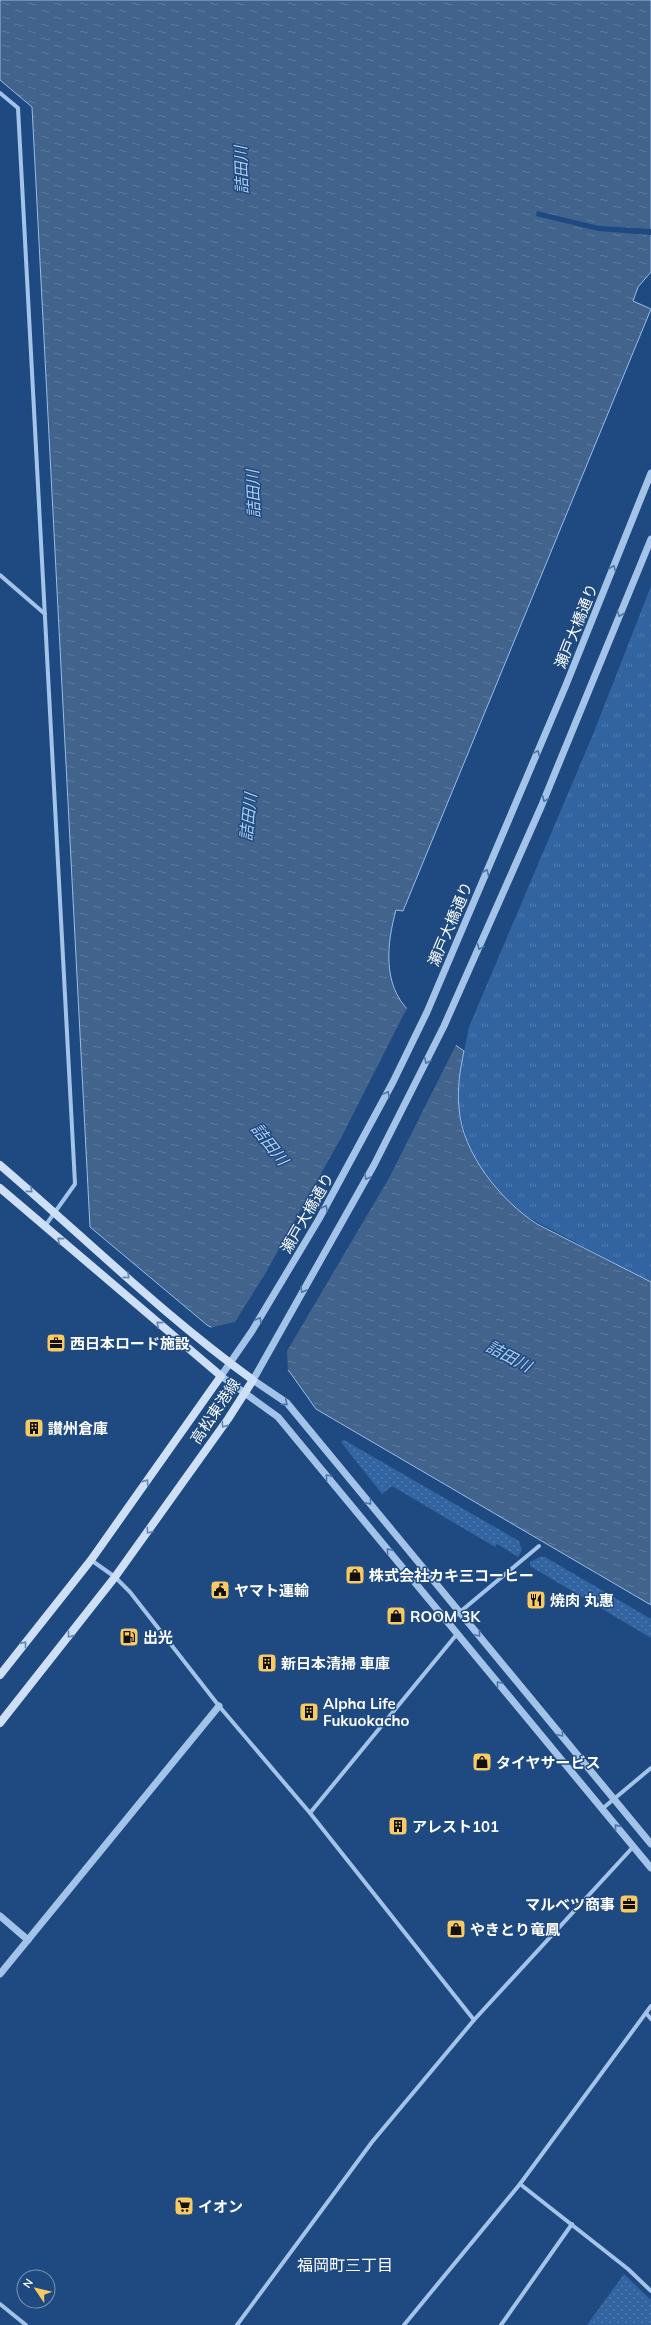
<svg xmlns="http://www.w3.org/2000/svg" width="651" height="2325" font-family="Mulish,'Noto Sans JP',sans-serif">
<style>
.grass{fill:url(#grass-tufts)}
.park{fill:url(#park-dots)}
.water{fill:url(#water-ripples);stroke:#96beeb}
.pier{fill:#1e4a81}
.lines{fill:none;stroke-linecap:round;stroke-linejoin:round}
.minor{stroke:#a3c3e9;stroke-width:4}
.tertiary{stroke:#a3c3e9;stroke-width:7}
.secondary{stroke:#cee0f7;stroke-width:8}
.oneway{stroke:#4d74a5}
.oneway2{stroke:#6486b0}
.labels{text-anchor:middle;dominant-baseline:central;stroke-width:3;stroke-linejoin:round;paint-order:stroke}
.street-label{font-size:15px;fill:#fff;stroke:#1e4a81}
.poi-label{font-size:15px;font-weight:bold;fill:#fff;stroke:#1e4a81;text-anchor:start}
.water-label{font-size:16px;font-style:italic;fill:#aecdf1;stroke:#1e4a81}
.neighbourhood-label{font-size:16px;fill:#fff;stroke:#1e4a81}
</style>
<defs>
<pattern id="grass-tufts" width="24" height="20" patternUnits="userSpaceOnUse"><rect width="24" height="20" fill="#3164a0"/><path d="M3 7l-1-3M5 7V3M7 7l1-3M15 17l-1-3M17 17v-4M19 17l1-3" fill="none" stroke="#507bae"/></pattern>
<pattern id="park-dots" width="8" height="8" patternUnits="userSpaceOnUse"><rect width="8" height="8" fill="#3164a0"/><path d="M2 2h.1M6 6h.1" fill="none" stroke="#507bae" stroke-width="1.8" stroke-linecap="round"/></pattern>
<pattern id="water-ripples" width="26" height="14" patternUnits="userSpaceOnUse"><rect width="26" height="14" fill="#42638c"/><path d="M2 4q2-2 4 0t4 0M15 11q2-2 4 0t4 0" fill="none" stroke="#5e7a9d"/></pattern>
</defs>
<rect width="100%" height="100%" fill="#1e4a81"/>
<polygon class="grass" points="651,586 651,1282 520,1213 501,1194 481,1169 467,1140 459,1110 459,1075 469,1027 594,732"/>
<g class="park">
<polygon points="344,1440 519,1541 522,1550 518,1557 497,1544 495,1547 392,1486 382,1494 341,1442"/>
<polygon points="540,1557 545,1557 651,1619 651,1638 530,1566 530,1562"/>
<polygon points="624,2274 651,2300 651,2325 587,2325"/>
</g>
<path class="water" d="M 0,0 L 651,0 L 651,272 L 638,287 L 633,301 L 651,309 L 403,911 L 396,910 C 387,943 382,984 409,1011 C 424,1026 446,1038 464,1051 C 460,1070 457,1089 459,1108 C 462,1153 501,1201 537,1224 L 651,1282 L 651,1605 L 316,1409 L 289,1371 L 207,1325 L 90,1227 L 32,107 L 0,80 Z"/>
<g class="pier">
<polygon points="537,211 599,226 651,229 651,235 598,231 536,216"/>
<polygon points="408,1006 457,1043 389,1178 287,1351 288,1373 209,1328 235,1322 265,1274 341,1138"/>
</g>
<g class="lines">
<g class="minor">
<polyline points="0,93 18,108 75,1184 45,1226"/>
<polyline points="0,575 45,614"/>
<polyline points="91,1560 115,1577 130,1592 219,1706 310,1813 474,2020"/>
<polyline points="448,1622 539,1546"/>
<polyline points="602,1809 651,1768"/>
<polyline points="310,1813 457,1634"/>
<polyline points="646,2013 651,2019"/>
<polyline points="520,2184 628,2269 651,2291"/>
<polyline points="0,2304 26,2325"/>
<polyline points="237,2325 372,2142 474,2020 633,1847"/>
<polyline points="404,2325 520,2184 651,2006"/>
<polyline points="501,2325 572,2224"/>
</g>
<g class="tertiary">
<polyline points="651,473 566,685 427,1012 393,1082 319,1219 252,1331 221,1376 278,1417 651,1868"/>
<polyline points="651,539 541,807 444,1026 374,1165 253,1380 287,1403 651,1844"/>
<polyline points="0,1916 28,1940"/>
<polyline points="0,1974 219,1706"/>
</g>
<g class="secondary">
<path d="M 0,1165 C 84,1237 163,1315 253,1380 L 228,1419 L 115,1577 L 0,1723"/>
<polyline points="0,1188 221,1376 91,1560 0,1675"/>
</g>
</g>
<defs><path id="oneway-chevron" d="M-2-3.5L2.5 0L-2 3.5" fill="none" stroke-width="1.6" stroke-linecap="round" stroke-linejoin="round"/></defs>
<g class="oneway">
<use href="#oneway-chevron" transform="translate(613 568) rotate(-68)"/>
<use href="#oneway-chevron" transform="translate(620 614) rotate(112)"/>
<use href="#oneway-chevron" transform="translate(537 753) rotate(-66)"/>
<use href="#oneway-chevron" transform="translate(545 799) rotate(112)"/>
<use href="#oneway-chevron" transform="translate(486 872) rotate(-67)"/>
<use href="#oneway-chevron" transform="translate(480 947) rotate(114)"/>
<use href="#oneway-chevron" transform="translate(427 1061) rotate(117)"/>
<use href="#oneway-chevron" transform="translate(387 1094) rotate(-62)"/>
<use href="#oneway-chevron" transform="translate(367 1177) rotate(119)"/>
<use href="#oneway-chevron" transform="translate(325 1208) rotate(-61)"/>
<use href="#oneway-chevron" transform="translate(303 1290) rotate(120)"/>
<use href="#oneway-chevron" transform="translate(259 1320) rotate(-59)"/>
<use href="#oneway-chevron" transform="translate(285 1403) rotate(40)"/>
<use href="#oneway-chevron" transform="translate(328 1477) rotate(-130)"/>
<use href="#oneway-chevron" transform="translate(369 1502) rotate(50)"/>
<use href="#oneway-chevron" transform="translate(389 1551) rotate(-130)"/>
<use href="#oneway-chevron" transform="translate(478 1634) rotate(50)"/>
<use href="#oneway-chevron" transform="translate(499 1684) rotate(-130)"/>
<use href="#oneway-chevron" transform="translate(561 1734) rotate(50)"/>
<use href="#oneway-chevron" transform="translate(617 1827) rotate(-129)"/>
</g>
<g class="oneway2">
<use href="#oneway-chevron" transform="translate(30 1190) rotate(41)"/>
<use href="#oneway-chevron" transform="translate(60 1240) rotate(-140)"/>
<use href="#oneway-chevron" transform="translate(127 1276) rotate(41)"/>
<use href="#oneway-chevron" transform="translate(159 1324) rotate(-140)"/>
<use href="#oneway-chevron" transform="translate(224 1425) rotate(125)"/>
<use href="#oneway-chevron" transform="translate(146 1482) rotate(-55)"/>
<use href="#oneway-chevron" transform="translate(149 1531) rotate(126)"/>
<use href="#oneway-chevron" transform="translate(70 1635) rotate(129)"/>
<use href="#oneway-chevron" transform="translate(24 1644) rotate(-51)"/>
</g>
<defs>
<symbol id="office-square" viewBox="-11 -11 22 22"><rect x="-9" y="-9" width="18" height="18" rx="4" fill="#f8cb62" stroke="#1e4a81"/><path d="M-6-3h4V-5.5h4V-3h4V5H-6ZM-1-4.5V-3h2v-1.5ZM-6 0V1H6V0Z" fill="#111"/></symbol>
<symbol id="building-square" viewBox="-11 -11 22 22"><rect x="-9" y="-9" width="18" height="18" rx="4" fill="#f8cb62" stroke="#1e4a81"/><path d="M-4-6H4V6H1V3H-1V6H-4ZM-2.5-4.3h1.7v1.8h-1.7ZM.8-4.3h1.7v1.8H.8ZM-2.5-1h1.7V.8h-1.7ZM.8-1h1.7V.8H.8Z" fill="#111"/></symbol>
<symbol id="shop-square" viewBox="-11 -11 22 22"><rect x="-9" y="-9" width="18" height="18" rx="4" fill="#f8cb62" stroke="#1e4a81"/><path d="M-5-2.5h2.3a2.7 3.5 0 0 1 5.4 0H5L5.5 6h-11ZM-1.5-2.5h3a1.5 2.3 0 0 0-3 0Z" fill="#111"/></symbol>
<symbol id="civic-square" viewBox="-11 -11 22 22"><rect x="-9" y="-9" width="18" height="18" rx="4" fill="#f8cb62" stroke="#1e4a81"/><path d="M-.6-6.5H3V-4.5H.6V-3L4-1V1h2V6H-6V1h2V-1L-.6-3ZM-1.2 2.5V6h2.4V2.5Z" fill="#111"/></symbol>
<symbol id="restaurant-square" viewBox="-11 -11 22 22"><rect x="-9" y="-9" width="18" height="18" rx="4" fill="#f8cb62" stroke="#1e4a81"/><path d="M-5-6h1v4h1v-4h1v4h1v-4h1v5L-1.5 .5V6h-2V.5L-5-1ZM5-6V6H3V1.5H1.5Q1.5-4 5-6Z" fill="#111"/></symbol>
<symbol id="fuel-square" viewBox="-11 -11 22 22"><rect x="-9" y="-9" width="18" height="18" rx="4" fill="#f8cb62" stroke="#1e4a81"/><path d="M-5.5-6h7V0h2V4h1.3V-2.5L3-4.5l.8-.8L6-3V5H2.5V1h-1V6h-7ZM-4.2-4.7v3.2H.2V-4.7Z" fill="#111"/></symbol>
<symbol id="supermarket-square" viewBox="-11 -11 22 22"><rect x="-9" y="-9" width="18" height="18" rx="4" fill="#f8cb62" stroke="#1e4a81"/><path d="M-6-5.5h2.5l.6 2H6L4.5 2H-2.5L-4.4-4H-6ZM-1.5 3.2a1.3 1.3 0 1 0 .1 0ZM3 3.2a1.3 1.3 0 1 0 .1 0Z" fill="#111"/></symbol>
</defs>
<g fill-rule="evenodd">
<use href="#office-square" x="45" y="1332" width="22" height="22"/>
<use href="#building-square" x="23" y="1417" width="22" height="22"/>
<use href="#shop-square" x="344" y="1564" width="22" height="22"/>
<use href="#civic-square" x="209" y="1579" width="22" height="22"/>
<use href="#restaurant-square" x="525" y="1589" width="22" height="22"/>
<use href="#shop-square" x="385" y="1605" width="22" height="22"/>
<use href="#fuel-square" x="118" y="1626" width="22" height="22"/>
<use href="#building-square" x="256" y="1652" width="22" height="22"/>
<use href="#building-square" x="298" y="1701" width="22" height="22"/>
<use href="#shop-square" x="471" y="1751" width="22" height="22"/>
<use href="#building-square" x="387" y="1815" width="22" height="22"/>
<use href="#office-square" x="618" y="1893" width="22" height="22"/>
<use href="#shop-square" x="445" y="1918" width="22" height="22"/>
<use href="#supermarket-square" x="173" y="2195" width="22" height="22"/>
</g>
<g class="labels">
<g class="street-label">
<text transform="translate(576 626) rotate(-68)">瀬戸大橋通り</text>
<text transform="translate(450 924) rotate(-67)">瀬戸大橋通り</text>
<text transform="translate(307 1213) rotate(-60)">瀬戸大橋通り</text>
<text transform="translate(215 1411) rotate(-56)">高松東港線</text>
</g>
<g class="poi-label">
<text x="70" y="1343">西日本ロード施設</text>
<text x="48" y="1428">讃州倉庫</text>
<text x="369" y="1575">株式会社カキ三コーヒー</text>
<text x="234" y="1590">ヤマト運輸</text>
<text x="550" y="1600">焼肉 丸惠</text>
<text x="410" y="1616">ROOM 3K</text>
<text x="143" y="1637">出光</text>
<text x="281" y="1663">新日本清掃 車庫</text>
<text x="323" y="1703">Alpha Life<tspan x="323" dy="17">Fukuokacho</tspan></text>
<text x="496" y="1762">タイヤサービス</text>
<text x="412" y="1826">アレスト101</text>
<text x="615" y="1904" text-anchor="end">マルベツ商事</text>
<text x="470" y="1929">やきとり竜鳳</text>
<text x="198" y="2206">イオン</text>
</g>
<g class="water-label">
<text transform="translate(241 170) rotate(-92)">詰田川</text>
<text transform="translate(253 494) rotate(-92)">詰田川</text>
<text transform="translate(248 817) rotate(-84)">詰田川</text>
<text transform="translate(270 1144) rotate(52)">詰田川</text>
<text transform="translate(509 1356) rotate(28)">詰田川</text>
</g>
<g class="neighbourhood-label">
<text x="345" y="2265">福岡町三丁目</text>
</g>
</g>
<g transform="translate(36 2289) rotate(305)"><circle r="19" fill="#1e4a81" stroke="#7892b3"/>
<path d="M0-3L7 15L0 10L-7 15Z" fill="#f8cb62"/>
<text y="-6" font-size="11" font-weight="bold" text-anchor="middle" fill="#ffffff">N</text>
</g>
</svg>
